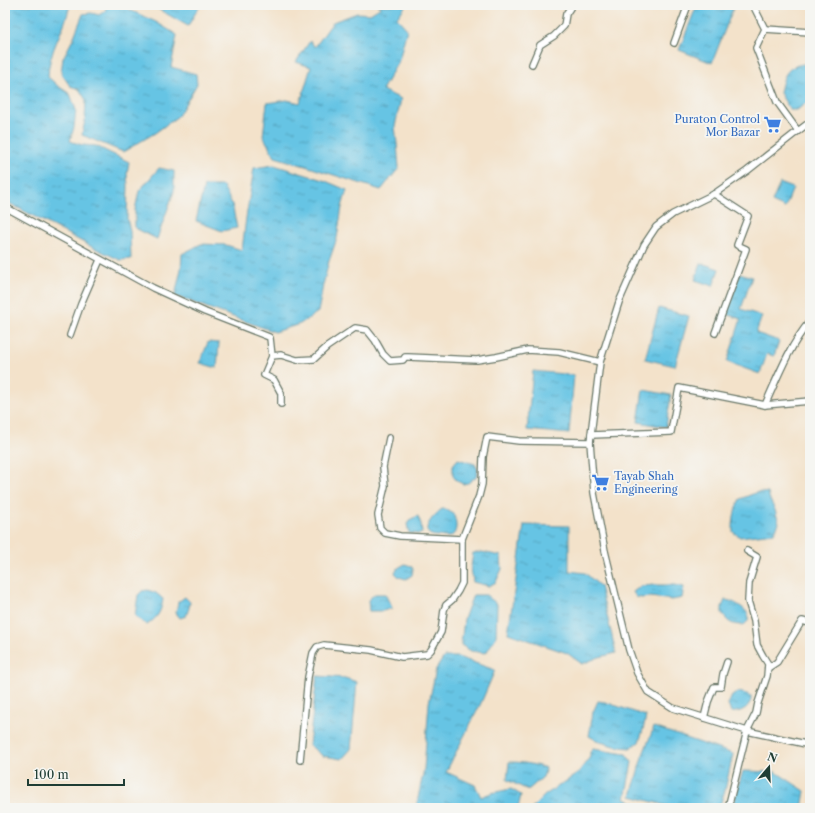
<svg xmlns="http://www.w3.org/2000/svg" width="815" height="813" font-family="'Libre Caslon Text',serif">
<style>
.water{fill:url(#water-ripples);stroke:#42808c}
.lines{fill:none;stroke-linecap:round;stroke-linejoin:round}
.minor-casing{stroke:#697768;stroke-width:8}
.minor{stroke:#fff;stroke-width:5.5}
.labels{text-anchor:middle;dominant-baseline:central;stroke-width:3.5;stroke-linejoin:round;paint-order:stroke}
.shop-label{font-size:11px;fill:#366cbe;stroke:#f6f6f2;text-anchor:end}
</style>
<defs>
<pattern id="water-ripples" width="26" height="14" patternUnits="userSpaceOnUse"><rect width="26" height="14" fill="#66c4e4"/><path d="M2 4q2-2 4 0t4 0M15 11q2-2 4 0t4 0" fill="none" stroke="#53a0ba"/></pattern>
</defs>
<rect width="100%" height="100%" fill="#f6f6f2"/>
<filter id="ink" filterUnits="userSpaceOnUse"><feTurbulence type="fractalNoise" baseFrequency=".025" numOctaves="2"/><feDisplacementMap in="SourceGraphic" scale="8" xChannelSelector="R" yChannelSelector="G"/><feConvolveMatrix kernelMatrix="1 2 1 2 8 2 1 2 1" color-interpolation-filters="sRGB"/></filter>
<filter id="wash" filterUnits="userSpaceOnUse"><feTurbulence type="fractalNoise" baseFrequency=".012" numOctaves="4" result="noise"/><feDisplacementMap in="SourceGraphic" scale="16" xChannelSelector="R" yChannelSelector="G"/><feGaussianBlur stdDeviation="0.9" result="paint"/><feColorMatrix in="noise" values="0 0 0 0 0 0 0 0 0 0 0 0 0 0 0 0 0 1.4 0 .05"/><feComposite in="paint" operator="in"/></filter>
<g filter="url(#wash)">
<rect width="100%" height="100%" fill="#f3e2ca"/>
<g class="water">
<path d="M 5,5 L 70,5 C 65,30 48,51 48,77 L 58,86 L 70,94 L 76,110 L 74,127 L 70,141 L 82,145 L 96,146 L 129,162 L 127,174 L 128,186 L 127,219 L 130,230 L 131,259 L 120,260 L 92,247 L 5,201 L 5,148 L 6,145 L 7,130 L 5,128 Z"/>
<polygon points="107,5 123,5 130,10 156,22 177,35 171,67 196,74 197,84 178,116 155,133 123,152 82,135 85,120 86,100 79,89 70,86 61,73 63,58 73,39 83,14 91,13 99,15 105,11"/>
<polygon points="151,5 200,5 188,26"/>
<polygon points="377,5 406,5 397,18 407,29 399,60 382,90 401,99 395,126 397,144 399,168 381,190 312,168 275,157 263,136 267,103 287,100 300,103 311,67 296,62 310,41 315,47 333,22 357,13 370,14 381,7"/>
<polygon points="697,5 731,5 734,6 712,63 679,50"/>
<path d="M 804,64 L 810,71 L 810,100 L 797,110 L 790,110 L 780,93 C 783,77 786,66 804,64 Z"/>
<polygon points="274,165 323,180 347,190 342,207 337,238 329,261 323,285 318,312 300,324 275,332 175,296 181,269 182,254 201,244 226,245 242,250 246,218 254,168"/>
<polygon points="159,168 174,171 174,191 157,239 135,228 135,210 139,191"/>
<polygon points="780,183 793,188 785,208 772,202"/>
<polygon points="204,186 223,186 232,204 237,228 222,231 196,221"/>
<polygon points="701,263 719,269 713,286 695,280"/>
<polygon points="740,273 752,277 741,309 762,316 756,333 779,341 774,356 767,354 760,374 727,362 741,319 726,314"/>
<polygon points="659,308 689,316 675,366 645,359"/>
<polygon points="208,342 219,343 217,368 200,363"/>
<polygon points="533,371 574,375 569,434 527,430"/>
<polygon points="643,390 671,395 666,427 638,422"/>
<polygon points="458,459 475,464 478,470 476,477 468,483 463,484 457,481 453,476 453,465"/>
<path d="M 758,492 L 768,493 L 770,500 L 775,510 L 779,523 L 774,533 L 740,537 L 733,532 C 733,519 734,511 740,499 Z"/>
<path d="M 442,509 L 445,509 L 454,514 C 456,521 459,534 449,537 C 446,537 442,537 439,536 C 416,536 431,517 442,509 Z"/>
<polygon points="418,516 421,524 422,533 419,534 409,533 407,524 411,519"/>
<polygon points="524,525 569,526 569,571 585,573 600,586 616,653 599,657 582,664 567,653 508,633"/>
<polygon points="482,552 501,556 502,569 496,582 489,586 473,582 471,567 473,553"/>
<polygon points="405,564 411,566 413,569 412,575 406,579 399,577 395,573 398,568"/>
<polygon points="654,585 674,585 684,587 682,598 672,600 651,597 642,598 636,597 633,592 641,586"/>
<path d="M 148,590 L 156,593 L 163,599 C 161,612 158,617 147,625 L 141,621 L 135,616 L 138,595 L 142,591 Z"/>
<polygon points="375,594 385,594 392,608 383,611 369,611 368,600"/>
<polygon points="473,595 486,595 497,604 496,637 486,653 471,651 461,645 464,619"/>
<polygon points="185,597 190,602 189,608 186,616 180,618 176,613 178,602"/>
<path d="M 725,600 C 732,600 745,608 748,614 C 749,617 748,619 748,621 L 744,625 C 732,625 728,623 722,613 L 722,607 Z"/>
<polygon points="444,657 458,657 495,670 481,703 446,772 475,785 481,797 491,793 511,789 521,795 518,808 416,808 424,769 429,703 436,669"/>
<polygon points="317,676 345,678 357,682 351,749 342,759 323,756 309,745"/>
<path d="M 738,692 L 747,694 L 751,697 C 751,700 751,702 749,704 C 746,710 737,713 731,712 L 728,704 L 732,696 Z"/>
<path d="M 598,701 L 605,702 L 646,716 L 643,730 L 639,742 L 630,748 C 616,747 602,744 589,736 L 593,712 Z"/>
<polygon points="654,727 733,754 725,790 719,808 675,808 631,796 642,757"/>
<polygon points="593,749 626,754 632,762 625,799 649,808 532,808 545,795 577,774 590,757 590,752"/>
<path d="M 509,762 C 522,762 533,764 546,768 L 543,777 L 528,790 L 507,780 Z"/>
<polygon points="743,771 776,772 805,791 802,808 733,808 733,804"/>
</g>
</g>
<g filter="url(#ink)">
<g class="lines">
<defs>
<g id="minor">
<polyline points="753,5 765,29 756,48 777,102 798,131"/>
<polyline points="765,29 810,32"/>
<polyline points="674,43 688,5"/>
<polyline points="532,64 540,45 554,36 564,26 566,14 572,5"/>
<polyline points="810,122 798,131 747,171 714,194 673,214 656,227 644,245 619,302 600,362 590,442 594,493 605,551 629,650 637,673 648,692 673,708 747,731 810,745"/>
<polyline points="714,194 748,216 737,245 746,249 715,333"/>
<polyline points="5,207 153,288 205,312 269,337 270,338 272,356 264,375 274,380 281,393 281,404"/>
<polyline points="70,335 81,304 100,260"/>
<polyline points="272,356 281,355 297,360 314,359 327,347 355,328 367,330 375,340 383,354 390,361 403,360 405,357 408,357 477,360 496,357 528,350 559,352 600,362"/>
<path d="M 765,405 C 778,376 790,345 810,321"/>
<polyline points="591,435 671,432 679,388 765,405 810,401"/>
<polyline points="389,438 383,467 385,486 378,515 380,528 385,533 400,536 462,539"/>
<polyline points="768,668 777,662 802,621 810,623"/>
<polyline points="704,718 708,702 714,687 721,687 723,674 727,662"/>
<polyline points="300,760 308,677 313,653 317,647 324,645 371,650 402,657 427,654 431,650 441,632 444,610 446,605 452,600 458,591 462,583 462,539 479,496 482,484 483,457 487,437 519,441 590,442"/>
<polyline points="728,808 747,731 756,713 758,703 767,676 768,664 763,656 757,645 754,621 748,601 749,583 757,557 747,551"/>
</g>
</defs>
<use href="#minor" class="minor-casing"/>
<use href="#minor" class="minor"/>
</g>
</g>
<defs>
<symbol id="supermarket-bare" viewBox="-9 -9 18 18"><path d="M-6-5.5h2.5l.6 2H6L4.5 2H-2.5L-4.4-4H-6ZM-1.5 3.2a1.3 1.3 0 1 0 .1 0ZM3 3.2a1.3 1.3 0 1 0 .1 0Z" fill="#3f7fe0" stroke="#f6f6f2" stroke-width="2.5" paint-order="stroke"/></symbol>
</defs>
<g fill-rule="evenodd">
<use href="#supermarket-bare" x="760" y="112" width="25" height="25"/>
<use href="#supermarket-bare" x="588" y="470" width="25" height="25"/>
</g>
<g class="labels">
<g class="shop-label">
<text x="760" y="119">Puraton Control<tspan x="760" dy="13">Mor Bazar</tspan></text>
<text x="614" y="476" text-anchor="start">Tayab Shah<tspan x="614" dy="13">Engineering</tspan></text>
</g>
</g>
<rect width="815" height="813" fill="none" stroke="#f6f6f2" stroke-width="20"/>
<g transform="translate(769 767) rotate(19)" stroke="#f6f6f2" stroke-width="3" paint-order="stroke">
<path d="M0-3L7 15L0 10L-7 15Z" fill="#1f3d34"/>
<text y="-6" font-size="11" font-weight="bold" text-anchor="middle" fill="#1f3d34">N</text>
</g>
<path d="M28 779v6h96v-6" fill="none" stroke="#1f3d34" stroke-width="2"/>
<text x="34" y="779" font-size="12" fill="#1f3d34" stroke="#f6f6f2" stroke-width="3" paint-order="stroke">100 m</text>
</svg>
